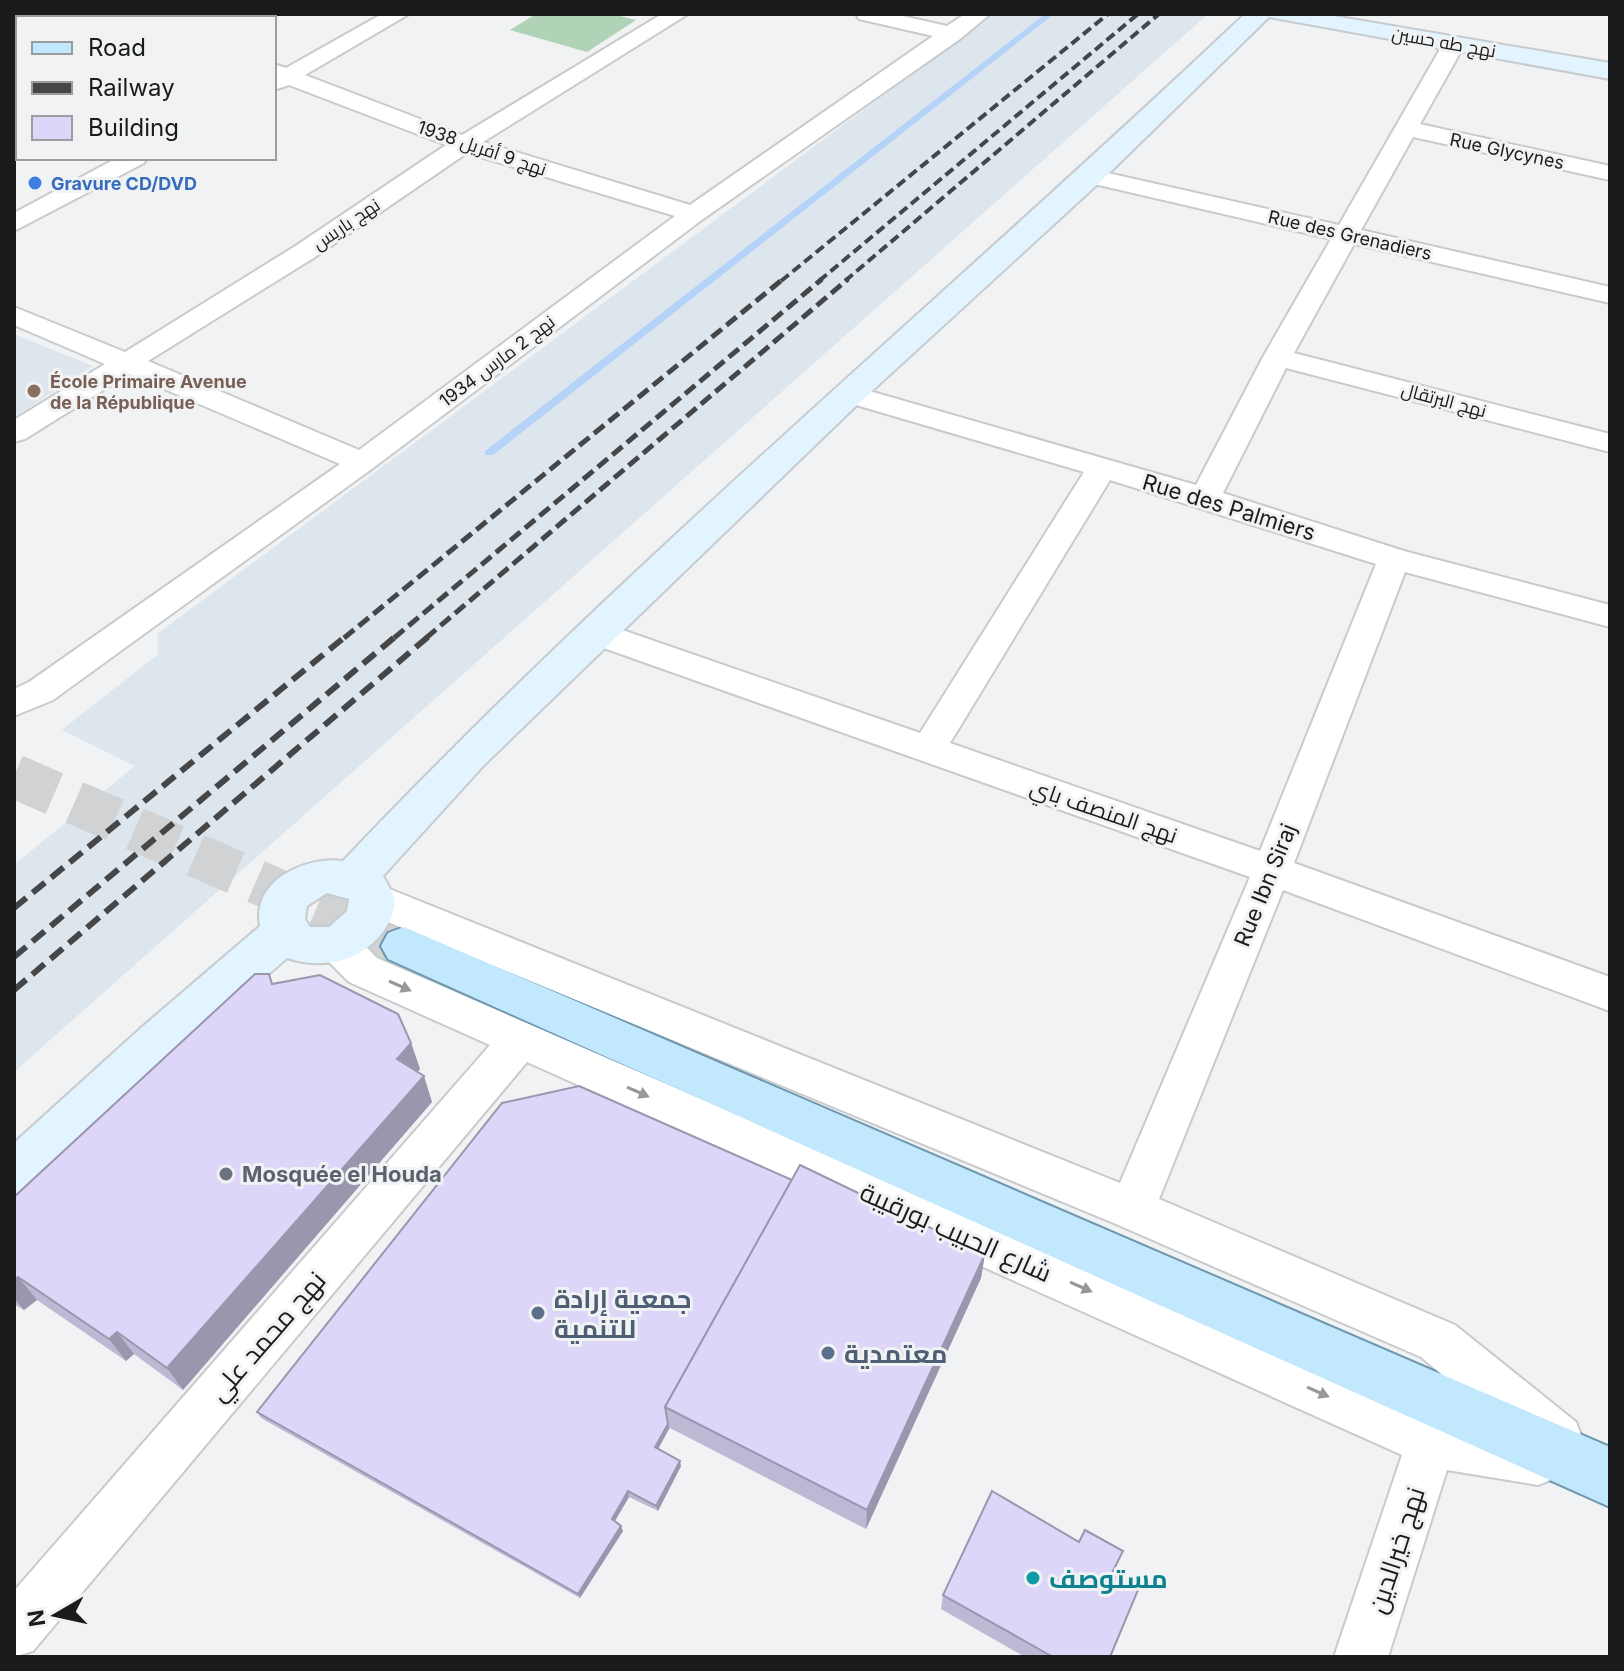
<svg xmlns="http://www.w3.org/2000/svg" width="1624" height="1671" font-family="Inter,Cairo,sans-serif">
<style>
.built{fill:#dde6ed}
.green{fill:#b0d2b6}
.lines{fill:none;stroke-linecap:round;stroke-linejoin:round}
.stream{fill:#b5d3f8;fill-rule:evenodd}
.primary-tunnel{stroke:#d0d2d3;stroke-width:44;stroke-dasharray:44 22;stroke-linecap:butt}
.street-casing{stroke:#c8cacc;stroke-width:4}
.secondary-casing{stroke:#c8cacc;stroke-width:4}
.primary-casing{stroke:#6d96af;stroke-width:4}
.street{fill:#fff;fill-rule:evenodd}
.secondary{fill:#e1f4ff;fill-rule:evenodd}
.primary{fill:#c2e8fe;fill-rule:evenodd}
.rail-far2{stroke:#454647;stroke-width:4;stroke-dasharray:10 5;stroke-linecap:butt}
.rail-far1{stroke:#454647;stroke-width:5;stroke-dasharray:13 6;stroke-linecap:butt}
.rail{stroke:#454647;stroke-width:6;stroke-dasharray:16 8;stroke-linecap:butt}
.wall{fill:#bfb8d5}
.shaded-wall{fill:#9b96ae}
.building{fill:#ded6f8;stroke:#9b96ae;stroke-width:2}
.oneway{fill:#989899}
.shop-dot{fill:#3f7fe0;stroke:#f0f2f3;stroke-width:3}
.education-dot{fill:#8d6e63;stroke:#f0f2f3;stroke-width:3}
.worship-dot{fill:#6b7280;stroke:#f0f2f3;stroke-width:3}
.service-dot{fill:#5c6f8a;stroke:#f0f2f3;stroke-width:3}
.culture-dot{fill:#0f9aa8;stroke:#f0f2f3;stroke-width:3}
.labels{text-anchor:middle;dominant-baseline:central;stroke-width:6;stroke-linejoin:round;paint-order:stroke}
.far-street-label{font-size:18px;fill:#1a1b1c;stroke:#f0f2f3}
.far-shop-label{font-size:18px;font-weight:bold;fill:#366cbe;stroke:#f0f2f3;text-anchor:start}
.far-education-label{font-size:18px;font-weight:bold;fill:#785e54;stroke:#f0f2f3;text-anchor:start}
.street-label{font-size:22px;fill:#1a1b1c;stroke:#f0f2f3}
.worship-label{font-size:22px;font-weight:bold;fill:#5b616d;stroke:#f0f2f3;text-anchor:start}
.near-street-label{font-size:26px;fill:#1a1b1c;stroke:#f0f2f3}
.near-service-label{font-size:26px;font-weight:bold;fill:#4e5e75;stroke:#f0f2f3;text-anchor:start}
.near-culture-label{font-size:26px;font-weight:bold;fill:#0d838f;stroke:#f0f2f3;text-anchor:start}
</style>
<rect width="100%" height="100%" fill="#f0f2f3"/>
<g class="built">
<polygon points="993,14 1208,14 14,1072 14,865 135,766 62,730 158,654 157,634"/>
<polygon points="14,334 93,366 14,417"/>
</g>
<polygon class="green" points="536,14 612,14 636,20 587,52 510,30"/>
<g class="lines">
<polygon class="stream" points="1045,14 1054,14 493,455 485,455 485,451"/>
<polyline class="primary-tunnel" points="14,776 404,946"/>
<defs>
<g id="street">
<polygon points="74,14 106,14 109,18 77,18"/>
<path d="M 382,14 L 409,14 L 305,75 L 462,135 L 662,14 L 688,14 L 483,142 L 690,205 L 933,36 L 859,19 L 856,14 L 894,14 L 947,26 L 965,14 L 990,14 L 960,39 L 703,219 L 373,468 L 53,700 L 14,716 L 14,689 L 29,682 L 340,464 L 129,374 L 25,439 L 14,442 L 14,420 L 105,364 L 14,325 L 14,307 L 125,352 L 297,245 L 446,145 L 289,85 L 274,90 L 274,64 L 286,68 ZM 467,153 L 675,216 L 359,450 L 148,361 L 315,257 Z"/>
<path d="M 1454,37 L 1465,44 L 1420,124 L 1610,166 L 1610,180 L 1413,137 L 1361,230 L 1610,287 L 1610,303 L 1354,244 L 1294,353 L 1610,434 L 1610,452 L 1286,368 L 1223,493 L 1404,551 L 1610,605 L 1610,627 L 1405,572 L 1294,863 L 1610,977 L 1610,1011 L 1283,890 L 1159,1199 L 1455,1325 L 1576,1422 L 1583,1440 L 1576,1458 L 1562,1464 L 1556,1478 L 1538,1485 L 1447,1470 L 1388,1657 L 1334,1657 L 1402,1455 L 527,1062 L 33,1651 L 14,1657 L 14,1591 L 490,1045 L 349,982 L 322,955 L 316,944 L 322,933 C 348,924 360,941 377,958 L 1432,1417 L 1506,1429 L 1421,1357 L 1116,1224 L 359,910 L 353,899 L 359,888 L 373,884 L 387,888 L 1120,1183 L 1250,877 L 584,641 L 579,633 L 584,625 L 596,622 L 608,625 L 920,733 L 1084,472 L 839,400 L 835,394 L 839,388 L 849,385 L 859,388 L 1196,485 L 1263,357 L 1331,239 L 1090,183 L 1081,181 L 1078,176 L 1081,171 L 1090,169 L 1339,225 L 1443,44 ZM 1110,480 L 1376,564 L 1260,851 L 950,743 Z"/>
<polygon points="18,55 18,69 14,70 14,56"/>
<polygon points="117,158 147,158 144,163 14,231 14,213"/>
</g>
<path id="secondary" d="M 1245,14 L 1322,14 L 1610,63 L 1610,79 L 1269,17 L 1100,182 L 861,401 L 484,765 L 383,876 C 387,883 392,891 394,898 C 396,906 392,915 389,922 C 369,960 326,971 287,958 L 175,1056 L 32,1192 L 14,1199 L 14,1143 L 141,1028 L 260,926 C 251,880 306,856 343,861 C 627,561 946,297 1245,14 ZM 327,893 L 349,899 L 347,911 L 329,927 L 310,927 L 305,919 L 307,906 Z"/>
<polygon id="primary" points="404,927 1610,1447 1610,1507 388,959 381,946 388,933"/>
</defs>
<use href="#street" class="street-casing"/>
<use href="#secondary" class="secondary-casing"/>
<use href="#primary" class="primary-casing"/>
<use href="#street" class="street"/>
<use href="#secondary" class="secondary"/>
<use href="#primary" class="primary"/>
<g class="rail-far2">
<polyline points="781,281 1108,14"/>
<polyline points="819,281 1138,14"/>
<polyline points="845,281 1159,14"/>
</g>
<g class="rail-far1">
<polyline points="344,638 783,279"/>
<polyline points="394,638 822,279"/>
<polyline points="426,638 848,279"/>
</g>
<g class="rail">
<polyline points="14,908 346,636"/>
<polyline points="14,957 396,636"/>
<polyline points="14,990 429,636"/>
</g>
</g>
<g class="wall">
<polygon points="146,14 221,14 212,18 203,15 204,18 143,18 143,16"/>
<polygon points="273,984 411,1043 420,1069 417,1072 432,1102 183,1390 134,1354 126,1361 37,1300 24,1310 14,1304 14,1197"/>
<polygon points="985,1254 981,1278 866,1529 670,1428 658,1449 681,1466 658,1511 629,1497 615,1521 623,1531 580,1598 261,1418 257,1412"/>
<polygon points="1112,1576 1110,1657 1025,1657 941,1609 943,1595"/>
</g>
<g class="shaded-wall">
<polygon points="200,14 202,14 204,18 191,18"/>
<polygon points="211,14 221,14 212,18"/>
<polygon points="411,1043 420,1069 406,1085 397,1059"/>
<polygon points="424,1076 432,1102 183,1390 167,1368"/>
<polygon points="985,1254 981,1278 866,1529 867,1510"/>
<polygon points="18,1277 37,1300 24,1310 14,1298 14,1280"/>
<polygon points="117,1332 134,1354 126,1361 109,1339"/>
<polygon points="668,1424 669,1428 656,1453 655,1447"/>
<polygon points="680,1461 681,1466 658,1511 656,1506"/>
<polygon points="628,1491 629,1497 613,1524 612,1519"/>
<polygon points="621,1526 623,1531 580,1598 578,1594"/>
</g>
<g class="building">
<polygon points="146,14 200,14 191,18 150,18 143,16"/>
<polygon points="255,974 269,974 272,984 320,975 398,1014 411,1043 397,1059 424,1076 167,1368 117,1332 109,1339 18,1277 14,1280 14,1197"/>
<polygon points="579,1086 792,1180 665,1407 668,1424 655,1447 680,1461 656,1506 628,1491 612,1519 621,1526 578,1594 257,1412 502,1103"/>
<polygon points="800,1165 985,1254 867,1510 665,1407"/>
<polygon points="992,1491 1079,1542 1085,1530 1123,1551 1111,1575 1138,1590 1110,1657 1053,1657 943,1595"/>
</g>
<defs><path id="oneway-solid" d="M-6-.8H1V-3.2L6.5 0L1 3.2V.8H-6Z" transform="scale(2)"/></defs>
<g class="oneway">
<use href="#oneway-solid" transform="translate(400 986) rotate(24)"/>
<use href="#oneway-solid" transform="translate(638 1092) rotate(24)"/>
<use href="#oneway-solid" transform="translate(1081 1287) rotate(24)"/>
<use href="#oneway-solid" transform="translate(1318 1392) rotate(24)"/>
</g>
<circle class="shop-dot" cx="35" cy="183" r="8"/>
<circle class="education-dot" cx="34" cy="391" r="8"/>
<circle class="worship-dot" cx="226" cy="1174" r="8"/>
<g class="service-dot">
<circle cx="538" cy="1313" r="8"/>
<circle cx="828" cy="1353" r="8"/>
</g>
<circle class="culture-dot" cx="1033" cy="1578" r="8"/>
<g class="labels">
<g class="far-street-label">
<text transform="translate(1444 42) rotate(10)">نهج طه حسين</text>
<text transform="translate(482 148) rotate(19)">نهج 9 أفريل 1938</text>
<text transform="translate(1507 151) rotate(12)">Rue Glycynes</text>
<text transform="translate(346 224) rotate(-34)">نهج باريس</text>
<text transform="translate(1350 235) rotate(13)">Rue des Grenadiers</text>
<text transform="translate(497 361) rotate(-37)">نهج 2 مارس 1934</text>
<text transform="translate(1444 400) rotate(15)">نهج البرتقال</text>
</g>
<g class="far-shop-label">
<text x="51" y="183">Gravure CD/DVD</text>
</g>
<g class="far-education-label">
<text x="50" y="381">École Primaire Avenue<tspan x="50" dy="21">de la République</tspan></text>
</g>
<g class="street-label">
<text transform="translate(1229 507) rotate(17)">Rue des Palmiers</text>
<text transform="translate(1104 811) rotate(19)">نهج المنصف باي</text>
<text transform="translate(1265 885) rotate(-68)">Rue Ibn Siraj</text>
</g>
<g class="worship-label">
<text x="242" y="1174">Mosquée el Houda</text>
</g>
<g class="near-street-label">
<text transform="translate(956 1232) rotate(24)">شارع الحبيب بورقيبة</text>
<text transform="translate(267 1336) rotate(-49)">نهج محمد علي</text>
<text transform="translate(1396 1550) rotate(-72)">نهج خيرالدين</text>
</g>
<g class="near-service-label">
<text x="554" y="1298">جمعية إرادة<tspan x="554" dy="30">للتنمية</tspan></text>
<text x="844" y="1353">معتمدية</text>
</g>
<g class="near-culture-label">
<text x="1049" y="1578">مستوصف</text>
</g>
</g>
<rect width="1624" height="1671" fill="none" stroke="#1a1b1c" stroke-width="32"/>
<rect x="16" y="16" width="260" height="144" fill="#f0f2f3" stroke="#9a9c9d" stroke-width="2"/>
<rect x="32" y="42" width="40" height="12" fill="#c2e8fe" stroke="#9a9c9d" stroke-width="2"/>
<text x="88" y="56" font-size="24" fill="#1a1b1c">Road</text>
<rect x="32" y="82" width="40" height="12" fill="#454647" stroke="#9a9c9d" stroke-width="2"/>
<text x="88" y="96" font-size="24" fill="#1a1b1c">Railway</text>
<rect x="32" y="116" width="40" height="24" fill="#ded6f8" stroke="#9a9c9d" stroke-width="2"/>
<text x="88" y="136" font-size="24" fill="#1a1b1c">Building</text>
<g transform="translate(56 1615) rotate(261)" stroke="#f0f2f3" stroke-width="6" paint-order="stroke">
<path d="M0-6L14 30L0 20L-14 30Z" fill="#1a1b1c"/>
<text y="-12" font-size="22" font-weight="bold" text-anchor="middle" fill="#1a1b1c">N</text>
</g>
</svg>
